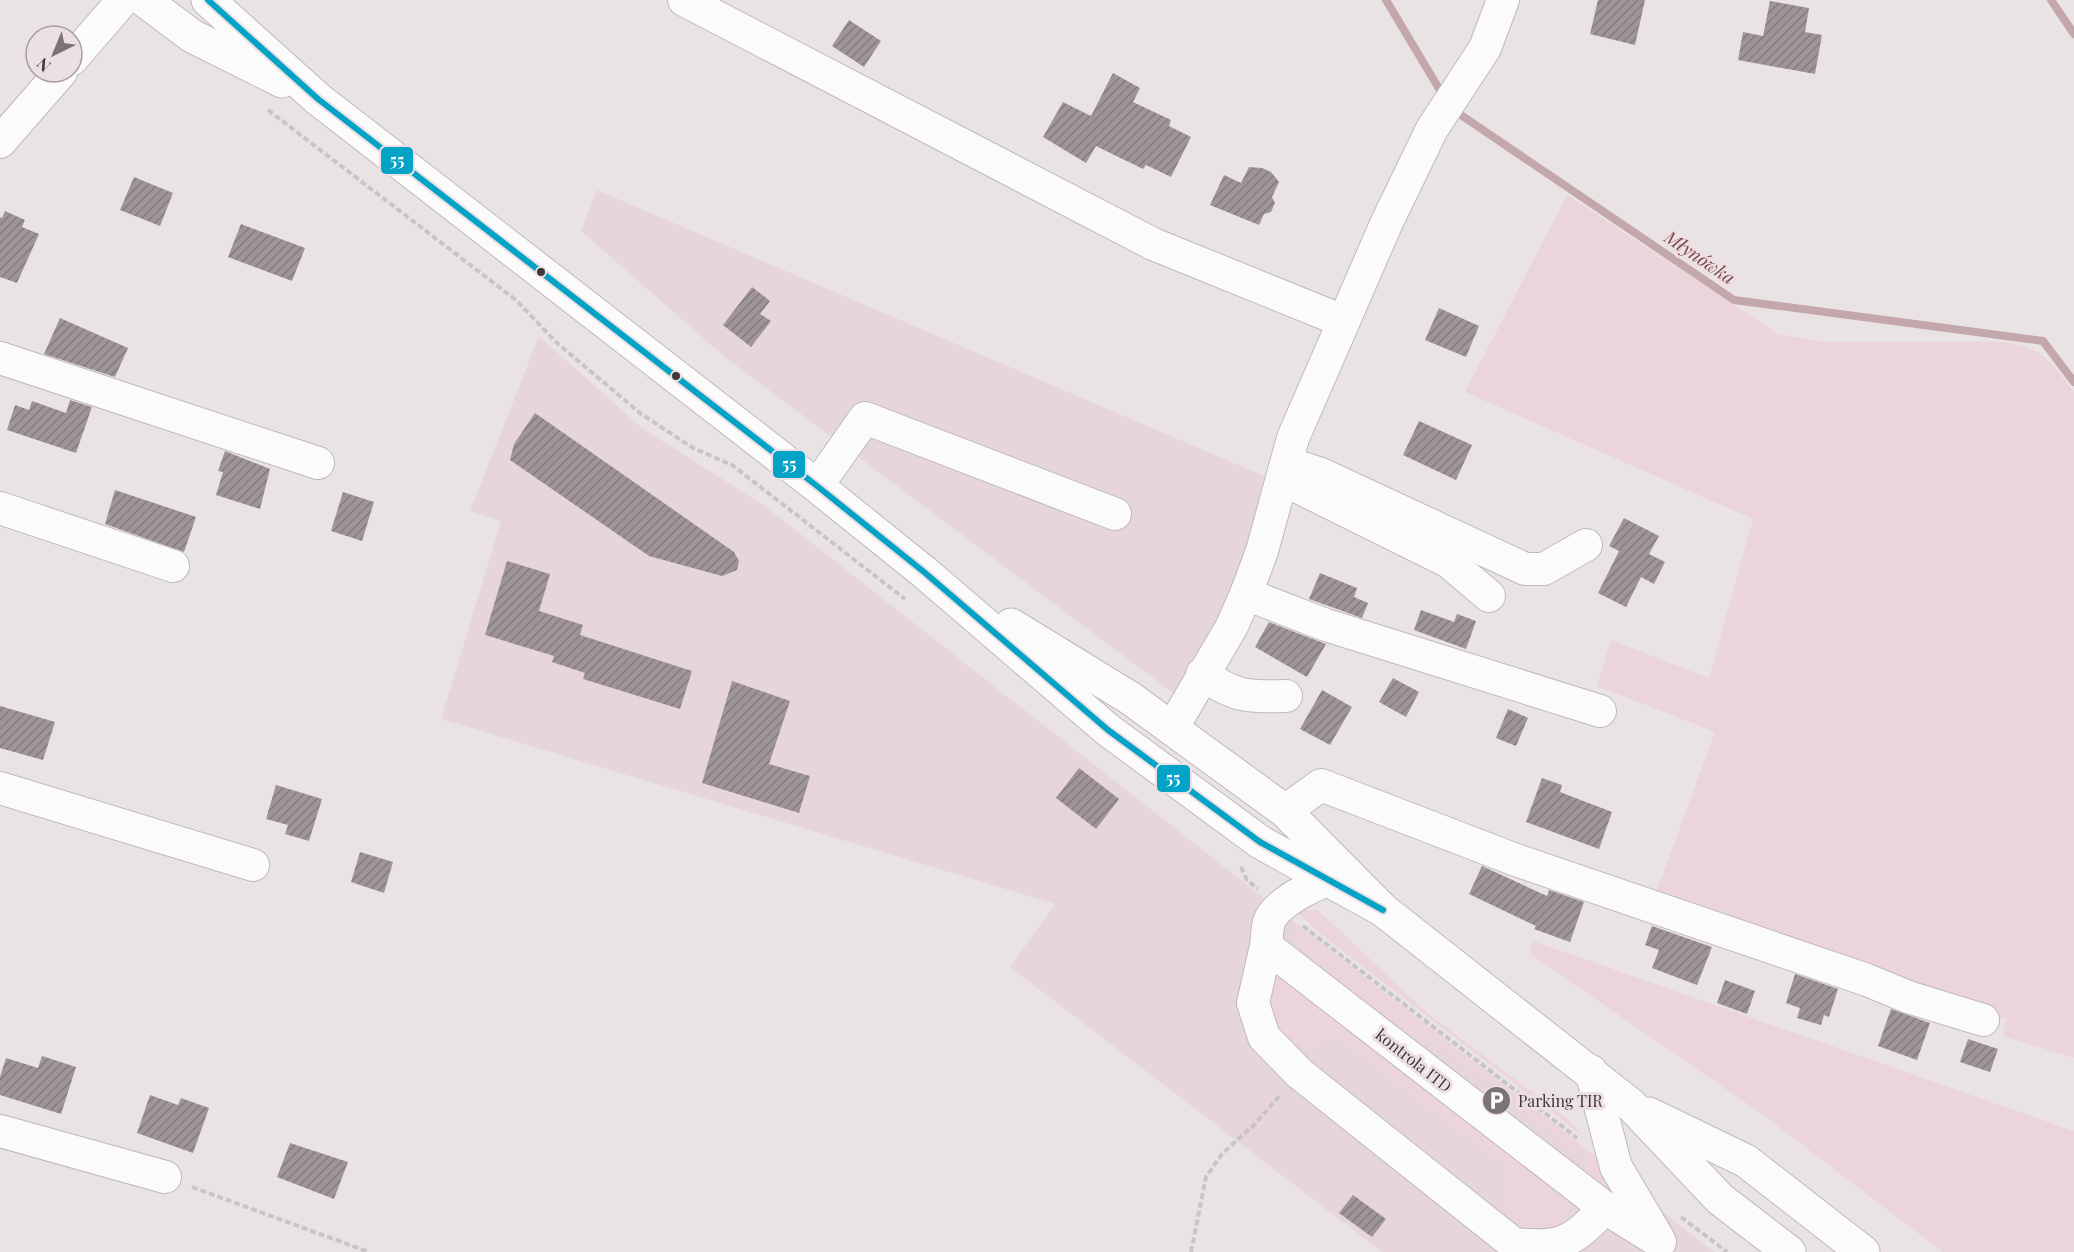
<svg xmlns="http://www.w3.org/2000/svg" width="2074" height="1252" font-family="'Playfair Display',serif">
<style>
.built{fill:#e6d6d9}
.green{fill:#ecd5da}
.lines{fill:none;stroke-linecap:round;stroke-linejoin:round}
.stream{stroke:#c4a7ad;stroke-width:8}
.building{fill:url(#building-hatch)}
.minor-casing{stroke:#bfb9ba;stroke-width:34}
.major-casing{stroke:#bfb9ba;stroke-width:35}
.path{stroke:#c8c5c5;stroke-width:4;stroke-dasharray:6 3;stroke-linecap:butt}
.minor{stroke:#fcfbfb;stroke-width:32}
.major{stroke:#fcfbfb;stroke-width:33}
.bus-1-casing{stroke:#ede0e2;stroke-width:10}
.bus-1{stroke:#03a3c7;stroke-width:6}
.bus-dot{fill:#3e393a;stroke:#ede0e2;stroke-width:2}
.labels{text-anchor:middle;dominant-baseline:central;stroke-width:6;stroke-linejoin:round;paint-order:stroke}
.street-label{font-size:16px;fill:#3e393a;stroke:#ede0e2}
.poi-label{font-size:16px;fill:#3e393a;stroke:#ede0e2;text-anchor:start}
.water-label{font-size:18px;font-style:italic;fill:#7c4452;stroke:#ede0e2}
.line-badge{stroke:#ede0e2;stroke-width:2}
.badge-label{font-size:16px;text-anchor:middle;font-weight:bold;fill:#fff}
</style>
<defs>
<pattern id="building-hatch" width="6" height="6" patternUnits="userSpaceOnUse" patternTransform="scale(1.5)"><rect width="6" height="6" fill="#9f9597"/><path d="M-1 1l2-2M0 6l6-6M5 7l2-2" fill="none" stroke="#837b7c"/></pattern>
</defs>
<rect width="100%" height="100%" fill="#eae3e4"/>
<g class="built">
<polygon points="597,190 1271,479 1192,707 726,358 581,231"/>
<polygon points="539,336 643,429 765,506 1714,1252 1382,1252 1010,967 1055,904 441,719 501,521 470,511"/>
</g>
<g class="green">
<path d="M 1567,195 L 1778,334 L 1825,342 L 2003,342 C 2045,349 2048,360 2074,392 L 2074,1058 L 2003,1036 L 2006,1020 L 1656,893 L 1715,732 L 1597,686 L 1611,640 L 1709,678 L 1753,519 L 1465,392 Z"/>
<polygon points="1304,910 1318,910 1426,1012 1566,1118 1584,1137 1318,932 1297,912"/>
<polygon points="1294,922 1601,1160 1612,1187 1609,1194 1589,1181 1585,1157 1434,1042 1401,1034 1313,960 1294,938"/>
<polygon points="1533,941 2074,1131 2074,1252 1943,1252 1759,1112 1530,954"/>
<path d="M 1279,979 L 1293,981 L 1337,1023 L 1563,1197 C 1582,1243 1530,1230 1505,1219 L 1502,1188 L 1511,1170 L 1338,1038 L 1299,1047 C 1270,1026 1269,1018 1270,983 Z"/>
</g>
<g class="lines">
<g class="stream">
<polyline points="1386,0 1444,97"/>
<polyline points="2051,0 2074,34"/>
<polyline points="1452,107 1458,113 1734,300 2043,341 2074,382"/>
</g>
</g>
<g class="building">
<polygon points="1598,0 1645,0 1635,45 1590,34"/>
<polygon points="1770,1 1809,8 1805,32 1822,35 1815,74 1738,60 1743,32 1763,36"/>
<polygon points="849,20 881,41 864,67 832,46"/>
<polygon points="1113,73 1140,88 1133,102 1171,120 1169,126 1191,137 1171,177 1146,165 1143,169 1096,146 1086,163 1043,137 1063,102 1091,116"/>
<polygon points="1249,167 1262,168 1271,172 1279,182 1272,197 1275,203 1271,212 1264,214 1259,225 1210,205 1224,175 1241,183"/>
<polygon points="134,177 173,193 160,226 120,210"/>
<polygon points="5,211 25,220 22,227 39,234 17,283 0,277 0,217 2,218"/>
<polygon points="241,224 305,248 292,281 228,257"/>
<polygon points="752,287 770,301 760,314 771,321 751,347 723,325"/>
<polygon points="1439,308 1479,326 1466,357 1425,340"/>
<polygon points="60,318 128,348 115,377 44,354"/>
<polygon points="70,400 92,407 76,453 7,430 15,405 29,410 32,401 66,413"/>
<polygon points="535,413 734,552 739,561 737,570 722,576 649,556 510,460 514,444"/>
<polygon points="1419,421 1472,445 1456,480 1403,455"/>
<polygon points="225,451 270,469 260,509 216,495 223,472 218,471"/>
<polygon points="115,490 196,517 184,552 105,524"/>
<polygon points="343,492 374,502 362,541 331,531"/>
<polygon points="1624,518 1659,536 1649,554 1665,562 1654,584 1641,577 1626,607 1598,593 1619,551 1609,546"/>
<polygon points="507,561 550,574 539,611 583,625 580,635 692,671 680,709 583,679 585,673 552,662 554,656 485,635"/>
<polygon points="1320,573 1357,588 1354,597 1368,603 1362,618 1309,599"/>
<polygon points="1421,610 1454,622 1457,614 1476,621 1466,649 1414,630"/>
<polygon points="1269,622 1326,644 1307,677 1255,647"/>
<polygon points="1393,678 1419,692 1406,717 1379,702"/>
<polygon points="732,681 790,701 769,764 810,776 799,813 702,783"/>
<polygon points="1322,690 1352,707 1330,745 1300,729"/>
<polygon points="0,706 55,722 43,760 0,748"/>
<polygon points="1508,709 1528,718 1516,746 1496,738"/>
<polygon points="1079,768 1119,799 1096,829 1056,798"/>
<polygon points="1542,778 1562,785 1560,792 1612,812 1599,849 1526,822"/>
<polygon points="276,785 322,799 309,841 285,834 288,825 266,819"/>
<polygon points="360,852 393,862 384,893 351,882"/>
<polygon points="1482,866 1547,896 1549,890 1584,902 1570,942 1534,929 1536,926 1469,894"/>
<polygon points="1652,926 1712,947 1697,985 1652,968 1659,950 1645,945"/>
<polygon points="1795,974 1838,989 1829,1017 1824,1015 1821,1025 1797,1018 1800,1008 1786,1003"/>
<polygon points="1725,980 1755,991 1747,1014 1717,1003"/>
<polygon points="1891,1009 1930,1023 1917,1060 1878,1046"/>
<polygon points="1968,1039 1998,1049 1990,1072 1960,1062"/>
<polygon points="42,1056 76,1067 61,1114 0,1095 0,1077 6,1058 38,1068"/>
<polygon points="150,1095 178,1105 181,1098 209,1108 193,1153 137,1133"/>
<polygon points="290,1143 348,1162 334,1199 277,1177"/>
<polygon points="1353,1195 1386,1219 1372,1237 1339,1213"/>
</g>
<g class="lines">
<defs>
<g id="minor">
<polyline points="684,0 1153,244 1343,321"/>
<polyline points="72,59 123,0"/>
<polyline points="0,142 61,72"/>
<polyline points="0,358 318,463"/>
<polyline points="1287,463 1321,474 1525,569 1544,569 1586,545"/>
<polyline points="1288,482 1449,562 1489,596"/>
<polyline points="817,486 865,418 1115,514"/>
<polyline points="0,508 173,566"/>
<polyline points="1246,594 1326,625 1600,711"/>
<path d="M 1202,674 C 1235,697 1247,697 1286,696"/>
<polyline points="1173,727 1232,626 1246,594 1262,551 1293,438 1387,222 1432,129 1485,48 1503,0"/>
<polyline points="0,788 253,865"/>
<polyline points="1285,811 1321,785 1516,860 1867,980 1908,997 1983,1020"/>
<path d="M 1347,873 C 1326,879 1276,900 1269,922 C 1267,929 1267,938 1266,946 L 1605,1208 L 1660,1242"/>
<path d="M 1266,946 L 1253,1003 L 1264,1037 L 1299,1073 L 1514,1244 C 1562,1249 1572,1242 1605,1208"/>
<polyline points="1591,1071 1616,1167 1658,1238"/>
<polyline points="0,1131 165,1177"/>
</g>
<g id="major">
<polyline points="144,0 192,36 282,81"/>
<polyline points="208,0 318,99 817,486 924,572 1108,730 1260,842 1383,910"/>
<polyline points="1011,625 1130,698 1285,811 1383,910 1631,1105 1720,1199 1789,1252"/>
<polyline points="1649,1114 1746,1161 1863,1252"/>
</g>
</defs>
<use href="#minor" class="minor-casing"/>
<use href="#major" class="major-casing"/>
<g class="path">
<polyline points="268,110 516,300 557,343 640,413 693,448 732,465 905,599"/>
<polyline points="1241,867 1247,880 1258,889"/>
<polyline points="1303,926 1577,1138"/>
<polyline points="192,1187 369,1252"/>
<polyline points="1681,1217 1727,1252"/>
<polyline points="1191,1252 1206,1177 1222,1154 1255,1124 1281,1094"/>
</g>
<use href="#minor" class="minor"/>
<use href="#major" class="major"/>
<defs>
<polyline id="bus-1" points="208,0 318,99 817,486 924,572 1108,730 1260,842 1383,910"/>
</defs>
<use href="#bus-1" class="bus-1-casing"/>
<use href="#bus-1" class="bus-1"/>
</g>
<defs>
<symbol id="parking-disc" viewBox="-11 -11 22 22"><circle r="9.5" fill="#7a7476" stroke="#ede0e2"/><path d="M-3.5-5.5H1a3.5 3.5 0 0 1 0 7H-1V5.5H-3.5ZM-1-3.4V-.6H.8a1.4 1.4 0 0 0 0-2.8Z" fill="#fff"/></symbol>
</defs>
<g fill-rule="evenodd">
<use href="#parking-disc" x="1480" y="1084" width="33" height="33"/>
</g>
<g class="bus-dot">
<circle cx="541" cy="272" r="5"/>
<circle cx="676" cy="376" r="5"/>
</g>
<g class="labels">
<g class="street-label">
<text transform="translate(1414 1060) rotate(38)">kontrola ITD</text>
</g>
<g class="poi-label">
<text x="1518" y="1100">Parking TIR</text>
</g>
<g class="water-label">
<text transform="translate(1700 257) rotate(34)">Młynówka</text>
</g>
</g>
<g class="line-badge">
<rect x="380" y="146" width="34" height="29" rx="6" fill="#03a3c7"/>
<rect x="772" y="450" width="34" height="29" rx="6" fill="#03a3c7"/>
<rect x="1156" y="764" width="35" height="29" rx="6" fill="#03a3c7"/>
</g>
<g class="badge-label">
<text x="397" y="166">55</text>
<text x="789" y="470">55</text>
<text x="1173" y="784">55</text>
</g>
<g transform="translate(54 54) rotate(223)"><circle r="28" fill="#ede0e2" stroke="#a79d9f" stroke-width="1.5"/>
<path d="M0-4.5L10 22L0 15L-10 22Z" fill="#7a7476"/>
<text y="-9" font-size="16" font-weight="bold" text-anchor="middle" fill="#3e393a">N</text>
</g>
</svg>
